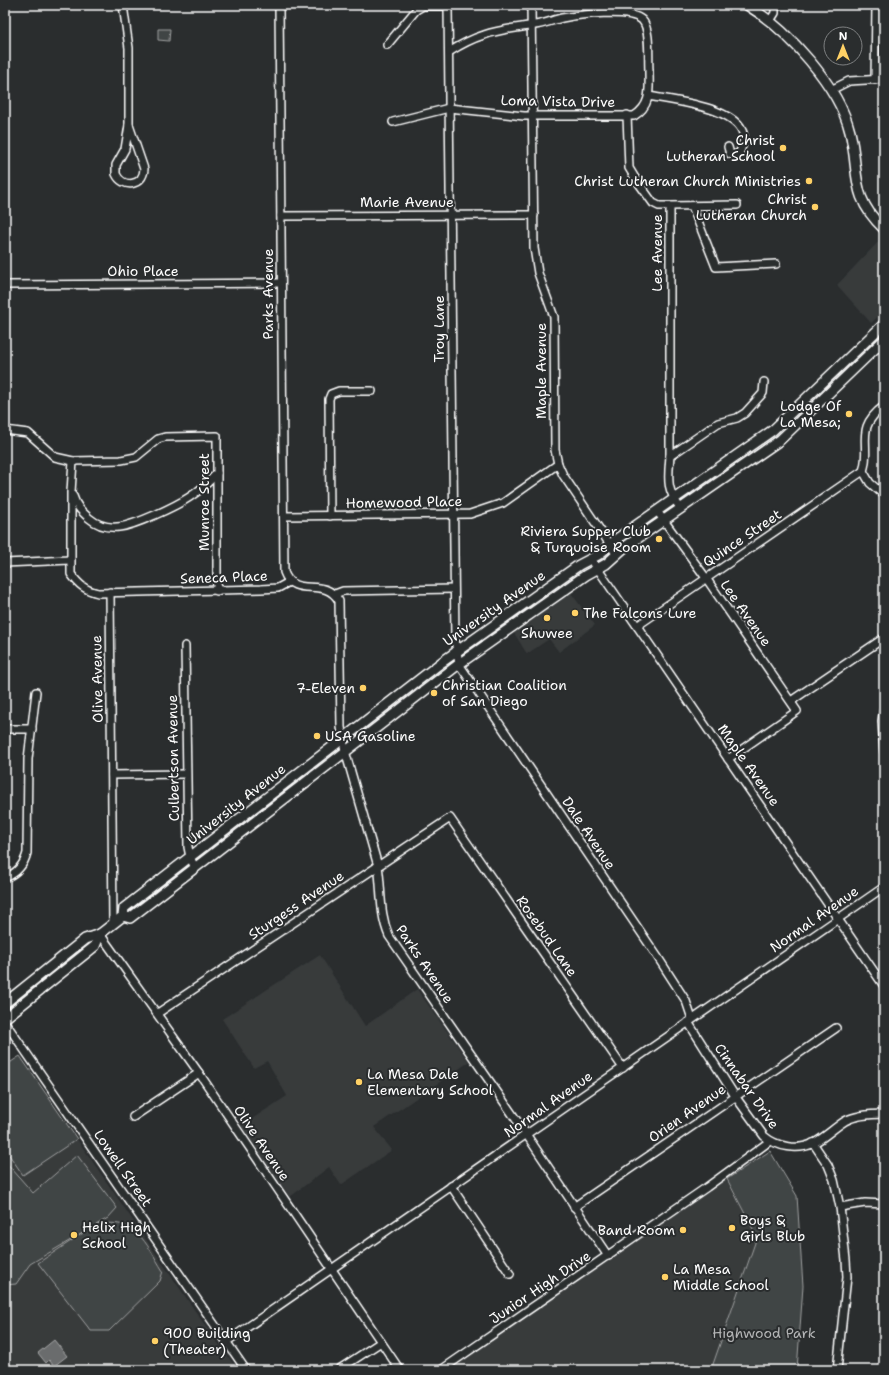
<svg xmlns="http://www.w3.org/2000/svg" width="889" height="1375" font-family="'Shantell Sans',sans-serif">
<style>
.built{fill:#373a3b}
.green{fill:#414445;stroke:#a0a2a2}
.water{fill:#6a6c6d;stroke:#a6a7a7}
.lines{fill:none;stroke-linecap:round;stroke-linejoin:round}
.minor-casing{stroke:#fff;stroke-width:10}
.major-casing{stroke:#fff;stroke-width:12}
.minor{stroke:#2a2d2e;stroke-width:7}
.major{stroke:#2a2d2e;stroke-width:9}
.poi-dot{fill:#ffd166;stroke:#2a2d2e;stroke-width:1.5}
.labels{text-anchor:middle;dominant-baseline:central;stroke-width:4;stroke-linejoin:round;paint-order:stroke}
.street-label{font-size:14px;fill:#fff;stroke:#2a2d2e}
.poi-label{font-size:14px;fill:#fff;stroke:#2a2d2e;text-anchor:start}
.park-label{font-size:14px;fill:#b3b4b5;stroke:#2a2d2e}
</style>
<rect width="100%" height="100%" fill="#2a2d2e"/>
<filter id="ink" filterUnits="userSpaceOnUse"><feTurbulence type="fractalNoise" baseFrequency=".025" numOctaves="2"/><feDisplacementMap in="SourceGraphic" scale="8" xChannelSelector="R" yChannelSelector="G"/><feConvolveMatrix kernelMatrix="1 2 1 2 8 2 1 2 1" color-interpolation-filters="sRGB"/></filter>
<g filter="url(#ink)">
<g class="built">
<polygon points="881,239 884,247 884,311 871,323 837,285"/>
<polygon points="571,593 595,625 559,652 549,639 527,654 514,633"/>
<polygon points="320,955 365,1026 417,989 469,1062 374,1127 392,1150 341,1185 329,1167 290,1197 241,1126 287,1096 267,1061 254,1068 222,1019"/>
<polygon points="20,1056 209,1331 238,1370 5,1370 5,1066"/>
<polygon points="726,1179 757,1237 711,1370 448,1370"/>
</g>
<g class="green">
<polygon points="158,29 170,29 169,41 158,40"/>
<polygon points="20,1056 77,1139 23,1175 5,1149 5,1066"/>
<polygon points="770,1151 797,1196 803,1286 797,1370 711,1370 757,1237 727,1179"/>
<path d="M 77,1155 L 117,1208 L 108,1218 L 96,1225 C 136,1216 145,1242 163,1271 L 160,1281 L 109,1331 L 91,1331 L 38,1263 L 86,1231 L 30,1264 L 16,1284 L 5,1285 L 5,1161 L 33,1193 Z"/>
</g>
<polygon class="water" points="54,1340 67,1356 54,1366 49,1360 46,1363 38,1353"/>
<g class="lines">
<defs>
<g id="minor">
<polyline points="123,5 129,48 129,125"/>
<path d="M 279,5 L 284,572 C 294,600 324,575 339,601 L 341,727 L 345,751 L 378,866 C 382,890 379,913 389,936 L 522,1128 L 608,1256"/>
<polyline points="531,5 534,248 538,273 554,317 555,450 558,464 563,475 617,555"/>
<polyline points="627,5 628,14"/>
<polyline points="770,21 775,13 775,5"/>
<polyline points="387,45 416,10 423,6 448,6 455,640 459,664 657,956 686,1001 692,1019"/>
<polyline points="875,80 876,5"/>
<polyline points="831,90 849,81 884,79"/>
<path d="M 649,96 C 672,101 745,107 744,140 C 743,145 740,150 739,155 L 730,154 L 728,147"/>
<polyline points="627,115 629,168 635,178 653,203 659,206 670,206 737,205"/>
<path d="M 393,122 L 449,108 L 524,116 L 634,116 C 652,105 649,89 649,70 C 648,58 651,29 642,20 C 629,8 579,15 562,18 C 553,20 544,24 535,25 C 518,28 501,29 484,35 C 471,39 460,45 449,52"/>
<path d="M 129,125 L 144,169 C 143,186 123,189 116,174 L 116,165 L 125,149 Z"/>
<path d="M 670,206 L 670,456 C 668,480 666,489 681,509"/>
<polyline points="692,206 716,267 776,264"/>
<polyline points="281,216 534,215"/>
<polyline points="5,285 281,283"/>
<path d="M 884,406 C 853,429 872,445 863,471 L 870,483 L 884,495"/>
<polyline points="5,430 28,433 55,457 73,461 121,460 136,457 158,439 165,437 217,436 217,591"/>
<polyline points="670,456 718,423 737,418 745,413 763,393 764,382"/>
<path d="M 73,461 L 71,492 L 71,574 C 79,585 85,590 98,593 L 261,589 L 278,588 L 289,582"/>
<path d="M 73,496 C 76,506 81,511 89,518 C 110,536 134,524 157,514 C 180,504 200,493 217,473"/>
<polyline points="657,511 706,578 797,711 728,759"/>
<polyline points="284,516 470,514 503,503 558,464"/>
<polyline points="330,516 329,399 331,394 339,391 372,391"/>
<polyline points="591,559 884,986"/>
<polyline points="5,563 70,560"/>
<polyline points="110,592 113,924"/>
<polyline points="335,594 343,591 454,589"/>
<polyline points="637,626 863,471"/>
<polyline points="185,646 188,847 190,857 195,868"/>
<polyline points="791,701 884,638"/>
<polyline points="884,708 882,721 884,751"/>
<polyline points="5,729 32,729"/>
<polyline points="112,775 186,774"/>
<path d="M 5,878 C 17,873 24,865 27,853 L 28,759 L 36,692"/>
<polyline points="100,934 199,1073 400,1370"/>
<polyline points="158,1013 450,818 623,1068"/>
<polyline points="5,1022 246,1370"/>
<path d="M 688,1022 L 735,1096 L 764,1136 C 777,1147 798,1151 814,1143 C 825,1137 834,1128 845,1121 C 856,1115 871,1114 884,1114"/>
<polyline points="133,1117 199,1073"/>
<polyline points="813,1143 828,1165 834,1180 840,1207 846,1260 847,1277 837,1370"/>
<polyline points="451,1186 510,1274"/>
<polyline points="574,1207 836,1028"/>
<polyline points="840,1207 865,1203 884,1204"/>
<polyline points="226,1342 884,887"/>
<polyline points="338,1370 381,1342"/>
<polyline points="441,1370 707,1187 770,1141"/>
</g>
<g id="major">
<path d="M 747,5 C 787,29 839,86 850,132 C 860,173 849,196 884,229"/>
<polyline points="123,916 130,918 459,664 586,575 606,564 625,547 780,440 884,340"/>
<polyline points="5,1003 85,939 100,934 123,916 124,908 442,662 579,565 598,555 618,538 773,430 884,324"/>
<polyline points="5,1018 95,946 100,934"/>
</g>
</defs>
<use href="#minor" class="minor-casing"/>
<use href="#major" class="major-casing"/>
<use href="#minor" class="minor"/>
<use href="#major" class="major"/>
</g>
</g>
<g class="poi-dot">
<circle cx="783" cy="148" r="4"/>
<circle cx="809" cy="181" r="4"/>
<circle cx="815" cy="207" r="4"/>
<circle cx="849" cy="414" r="4"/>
<circle cx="659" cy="539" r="4"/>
<circle cx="575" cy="613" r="4"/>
<circle cx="547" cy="618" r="4"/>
<circle cx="363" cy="688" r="4"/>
<circle cx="434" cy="693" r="4"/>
<circle cx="317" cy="736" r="4"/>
<circle cx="359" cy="1082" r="4"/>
<circle cx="732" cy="1228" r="4"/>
<circle cx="683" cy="1230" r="4"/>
<circle cx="74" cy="1235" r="4"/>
<circle cx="665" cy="1277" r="4"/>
<circle cx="155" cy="1341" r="4"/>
</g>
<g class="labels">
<g class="street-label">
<text transform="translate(558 101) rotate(1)">Loma Vista Drive</text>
<text x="407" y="202">Marie Avenue</text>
<text transform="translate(657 253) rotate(-90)">Lee Avenue</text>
<text x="143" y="271">Ohio Place</text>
<text transform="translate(268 294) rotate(-90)">Parks Avenue</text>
<text transform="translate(439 329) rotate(-90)">Troy Lane</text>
<text transform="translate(541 371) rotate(-90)">Maple Avenue</text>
<text transform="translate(204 502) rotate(-90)">Munroe Street</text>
<text transform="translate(404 502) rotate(-1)">Homewood Place</text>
<text transform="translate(742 538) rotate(-34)">Quince Street</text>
<text transform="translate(224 577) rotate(-2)">Seneca Place</text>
<text transform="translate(494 608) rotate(-35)">University Avenue</text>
<text transform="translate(746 613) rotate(55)">Lee Avenue</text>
<text transform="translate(97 679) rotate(-91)">Olive Avenue</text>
<text transform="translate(173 758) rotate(-91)">Culbertson Avenue</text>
<text transform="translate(749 765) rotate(55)">Maple Avenue</text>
<text transform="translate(236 804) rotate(-38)">University Avenue</text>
<text transform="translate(589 833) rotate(56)">Dale Avenue</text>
<text transform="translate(296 905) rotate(-34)">Sturgess Avenue</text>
<text transform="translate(814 919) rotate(-35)">Normal Avenue</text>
<text transform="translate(547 936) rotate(55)">Rosebud Lane</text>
<text transform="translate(425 964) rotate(56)">Parks Avenue</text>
<text transform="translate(747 1086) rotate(55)">Cinnabar Drive</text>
<text transform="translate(548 1104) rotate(-35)">Normal Avenue</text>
<text transform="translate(687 1113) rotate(-35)">Orien Avenue</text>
<text transform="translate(262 1143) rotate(56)">Olive Avenue</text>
<text transform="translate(123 1168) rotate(55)">Lowell Street</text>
<text transform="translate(540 1287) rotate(-34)">Junior High Drive</text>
</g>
<g class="poi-label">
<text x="775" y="140" text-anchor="end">Christ<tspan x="775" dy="16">Lutheran School</tspan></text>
<text x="801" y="181" text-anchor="end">Christ Lutheran Church Ministries</text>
<text x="807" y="199" text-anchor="end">Christ<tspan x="807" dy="16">Lutheran Church</tspan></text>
<text x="841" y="406" text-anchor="end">Lodge Of<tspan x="841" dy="16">La Mesa;</tspan></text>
<text x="651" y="531" text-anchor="end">Riviera Supper Club<tspan x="651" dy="16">&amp; Turquoise Room</tspan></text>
<text x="583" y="613">The Falcons Lure</text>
<text x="547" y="633" text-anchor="middle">Shuwee</text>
<text x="442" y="685">Christian Coalition<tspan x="442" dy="16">of San Diego</tspan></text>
<text x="355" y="688" text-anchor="end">7-Eleven</text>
<text x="325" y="736">USA Gasoline</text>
<text x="367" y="1074">La Mesa Dale<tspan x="367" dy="16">Elementary School</tspan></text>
<text x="740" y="1220">Boys &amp;<tspan x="740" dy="16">Girls Blub</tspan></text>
<text x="82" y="1227">Helix High<tspan x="82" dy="16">School</tspan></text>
<text x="675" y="1230" text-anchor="end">Band Room</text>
<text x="673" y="1269">La Mesa<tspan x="673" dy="16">Middle School</tspan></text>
<text x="163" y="1333">900 Building<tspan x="163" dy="16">(Theater)</tspan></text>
</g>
<g class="park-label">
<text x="764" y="1333">Highwood Park</text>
</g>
</g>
<rect width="889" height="1375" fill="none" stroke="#2a2d2e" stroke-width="20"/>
<rect x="10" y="10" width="869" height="1355" fill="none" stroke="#fff" stroke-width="1.5" filter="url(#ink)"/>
<g transform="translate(843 46)"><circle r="19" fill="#2a2d2e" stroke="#7f8182"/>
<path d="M0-3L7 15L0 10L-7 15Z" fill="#ffd166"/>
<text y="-6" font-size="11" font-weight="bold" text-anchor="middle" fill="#ffffff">N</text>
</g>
</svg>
